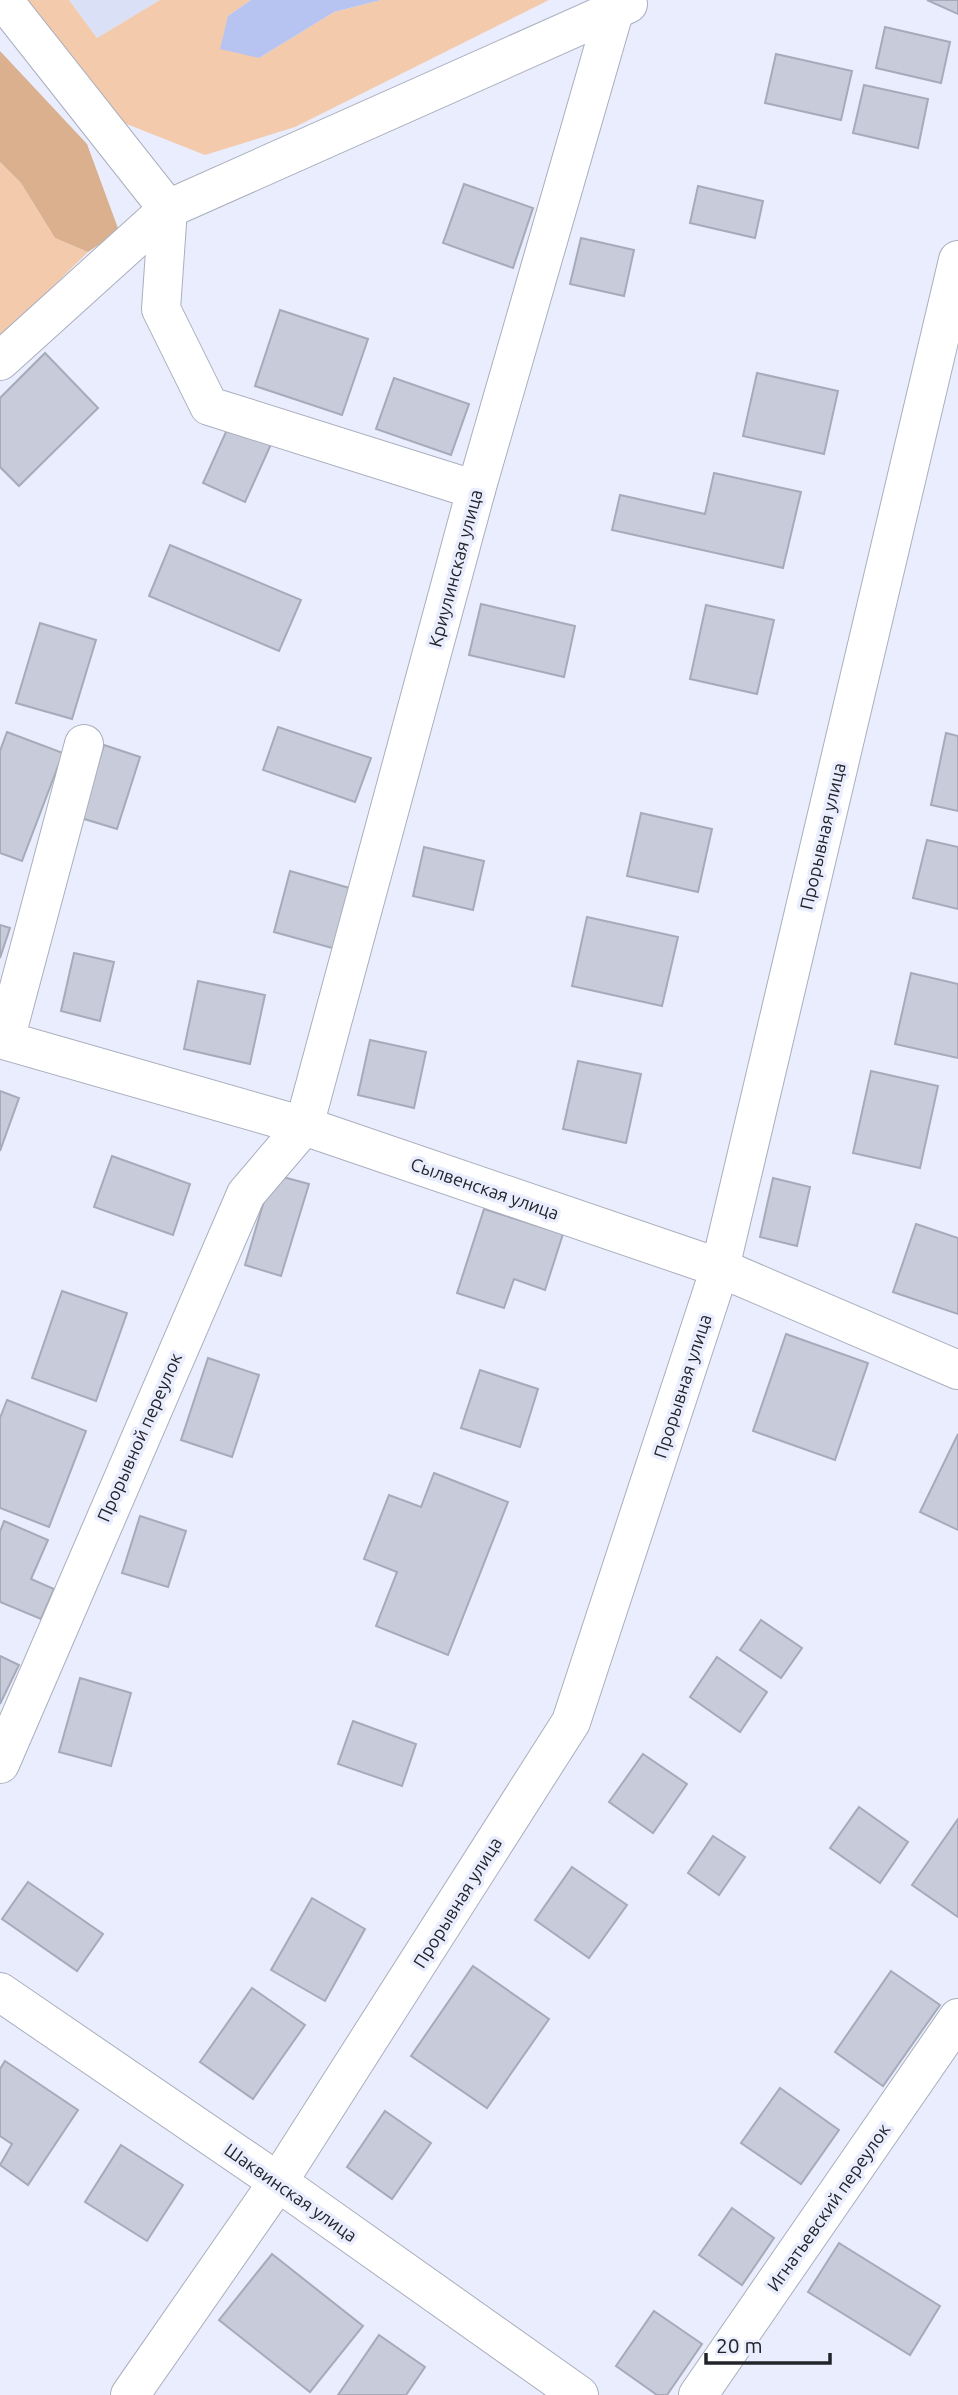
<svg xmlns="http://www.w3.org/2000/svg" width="958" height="2395" font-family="Ubuntu,sans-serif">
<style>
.built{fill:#dae0f6}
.green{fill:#f3cbac}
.forest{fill:#dab08f}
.water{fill:#b7c4f1}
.building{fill:#c7cbda;stroke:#a6abb9;stroke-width:2}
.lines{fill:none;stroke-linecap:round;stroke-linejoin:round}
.minor-casing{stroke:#aaafbd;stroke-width:40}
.minor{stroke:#fff;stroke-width:38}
.labels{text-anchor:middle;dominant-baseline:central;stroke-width:7;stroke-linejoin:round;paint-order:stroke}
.street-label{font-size:18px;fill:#22242a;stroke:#e9edfd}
</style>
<rect width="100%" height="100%" fill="#e9edfd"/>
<polygon class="built" points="69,0 160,0 97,38"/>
<g class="green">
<polygon points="20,0 69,0 97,38 160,0 251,0 228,16 259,58 334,12 381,0 549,0 295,127 205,155 124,123"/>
<polygon points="0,162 21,183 55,238 88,252 0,338"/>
</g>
<polygon class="forest" points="0,51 87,144 119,231 88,252 55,238 21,183 0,162"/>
<polygon class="water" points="251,0 381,0 334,12 259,58 220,49 228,16"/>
<g class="building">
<polygon points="927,0 958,0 958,14"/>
<polygon points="885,27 950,42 941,83 876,68"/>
<polygon points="776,54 852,71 841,120 765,103"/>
<polygon points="864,85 928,99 918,148 853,133"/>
<polygon points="464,184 533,208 513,268 443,243"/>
<polygon points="698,186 763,201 755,238 690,223"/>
<polygon points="581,238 634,250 624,296 570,284"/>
<polygon points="280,310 368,339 342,415 255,386"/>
<polygon points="45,353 98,408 19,486 0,467 0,398"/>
<polygon points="757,373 838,391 824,454 743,436"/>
<polygon points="394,378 469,404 451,455 376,429"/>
<polygon points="230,423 272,442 245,502 203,483"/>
<polygon points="714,473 801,492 783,568 612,530 620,495 705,514"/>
<polygon points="170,545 301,600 279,651 149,596"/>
<polygon points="481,604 575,626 564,677 469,655"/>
<polygon points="706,605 774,620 757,694 690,679"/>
<polygon points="40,623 96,640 72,719 16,703"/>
<polygon points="278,727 371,758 355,802 263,770"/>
<polygon points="7,732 63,753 22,861 0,853 0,751"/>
<polygon points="946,733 958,736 958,811 931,805"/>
<polygon points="104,745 140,757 117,829 81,818"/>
<polygon points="641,813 712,829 698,892 627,876"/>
<polygon points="927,840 958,847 958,909 913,898"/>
<polygon points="424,847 484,861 473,910 413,896"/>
<polygon points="290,871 353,889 336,949 274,932"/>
<polygon points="587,917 678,937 662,1006 572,986"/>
<polygon points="0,925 10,928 0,958"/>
<polygon points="74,953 114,962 100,1021 61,1011"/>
<polygon points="911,973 958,984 958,1058 895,1044"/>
<polygon points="198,981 265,995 250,1064 184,1049"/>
<polygon points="370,1040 426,1052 414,1108 358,1095"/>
<polygon points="578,1061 641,1074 626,1143 563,1129"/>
<polygon points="871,1071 938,1086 920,1168 853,1153"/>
<polygon points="0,1091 19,1098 0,1151"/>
<polygon points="112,1156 190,1184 173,1235 94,1207"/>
<polygon points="272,1174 309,1184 281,1276 245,1265"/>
<polygon points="773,1178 810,1187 797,1246 760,1237"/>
<polygon points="484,1209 563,1234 545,1290 514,1279 504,1308 457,1293"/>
<polygon points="916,1224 958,1238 958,1314 893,1292"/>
<polygon points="62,1291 127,1313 96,1401 32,1378"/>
<polygon points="786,1334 868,1363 835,1460 753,1431"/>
<polygon points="208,1358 259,1375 232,1457 181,1440"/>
<polygon points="480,1370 538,1389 520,1447 461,1428"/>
<polygon points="7,1400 86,1431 49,1527 0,1508 0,1418"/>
<polygon points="958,1434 958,1530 920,1512"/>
<polygon points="434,1473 508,1502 448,1655 376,1626 397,1572 364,1559 389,1495 421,1507"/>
<polygon points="140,1516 186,1531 168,1587 122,1573"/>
<polygon points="4,1521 48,1540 31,1579 54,1589 41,1619 0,1602 0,1532"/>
<polygon points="761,1620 802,1648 781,1678 740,1650"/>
<polygon points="0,1656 19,1665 0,1704"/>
<polygon points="717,1657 767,1692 740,1732 690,1697"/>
<polygon points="80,1678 131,1693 111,1766 59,1752"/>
<polygon points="353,1721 416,1744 402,1786 338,1764"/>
<polygon points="643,1754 687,1784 653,1833 609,1802"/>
<polygon points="859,1807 908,1842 880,1883 830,1848"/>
<polygon points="958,1819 958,1917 912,1885"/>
<polygon points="713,1836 745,1857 719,1895 688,1873"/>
<polygon points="572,1867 627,1905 589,1958 535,1920"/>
<polygon points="28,1882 103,1934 77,1971 2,1919"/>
<polygon points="312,1898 365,1929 325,2001 271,1970"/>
<polygon points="473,1966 549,2019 487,2108 411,2056"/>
<polygon points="891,1971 940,2005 883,2086 835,2052"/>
<polygon points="252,1988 305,2025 253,2099 200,2062"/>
<polygon points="5,2061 78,2110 28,2185 0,2165 12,2144 0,2136 0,2069"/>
<polygon points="780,2088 839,2130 801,2184 741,2143"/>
<polygon points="385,2111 431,2143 392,2199 347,2167"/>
<polygon points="121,2145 183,2185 147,2241 85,2202"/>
<polygon points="732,2208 774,2238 742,2285 699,2255"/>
<polygon points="839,2243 940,2306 910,2355 808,2292"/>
<polygon points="272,2254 363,2326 310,2392 219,2320"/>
<polygon points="654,2311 702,2344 667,2395 657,2395 616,2366"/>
<polygon points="379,2335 425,2367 406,2395 338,2395"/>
</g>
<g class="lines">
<defs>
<g id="minor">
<polyline points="3,0 168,209 161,309 209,406 476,490"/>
<polyline points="0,361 168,209 628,4"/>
<polyline points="0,1039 304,1126 720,1268 958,1370"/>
<polyline points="5,1040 84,744"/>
<polyline points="0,1764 246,1194 304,1126 476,490 614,12"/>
<polyline points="0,1992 278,2182 579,2395"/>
<polyline points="130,2395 278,2182 571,1722 720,1268 958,260"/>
<polyline points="698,2395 958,2018"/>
</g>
</defs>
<use href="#minor" class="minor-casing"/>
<use href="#minor" class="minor"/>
</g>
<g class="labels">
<g class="street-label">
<text transform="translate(455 568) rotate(-75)">Криулинская улица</text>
<text transform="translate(822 836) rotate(-77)">Прорывная улица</text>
<text transform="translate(485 1188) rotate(19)">Сылвенская улица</text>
<text transform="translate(682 1386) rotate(-72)">Прорывная улица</text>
<text transform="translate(139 1437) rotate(-66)">Прорывной переулок</text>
<text transform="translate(457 1902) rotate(-58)">Прорывная улица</text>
<text transform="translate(291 2192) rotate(35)">Шаквинская улица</text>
<text transform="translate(828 2207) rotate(-55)">Игнатьевский переулок</text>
</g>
</g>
<path d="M706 2353v10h124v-10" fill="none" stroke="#22242a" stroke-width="3.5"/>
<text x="716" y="2353" font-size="21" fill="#22242a" stroke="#e9edfd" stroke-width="5" paint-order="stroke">20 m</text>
</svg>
